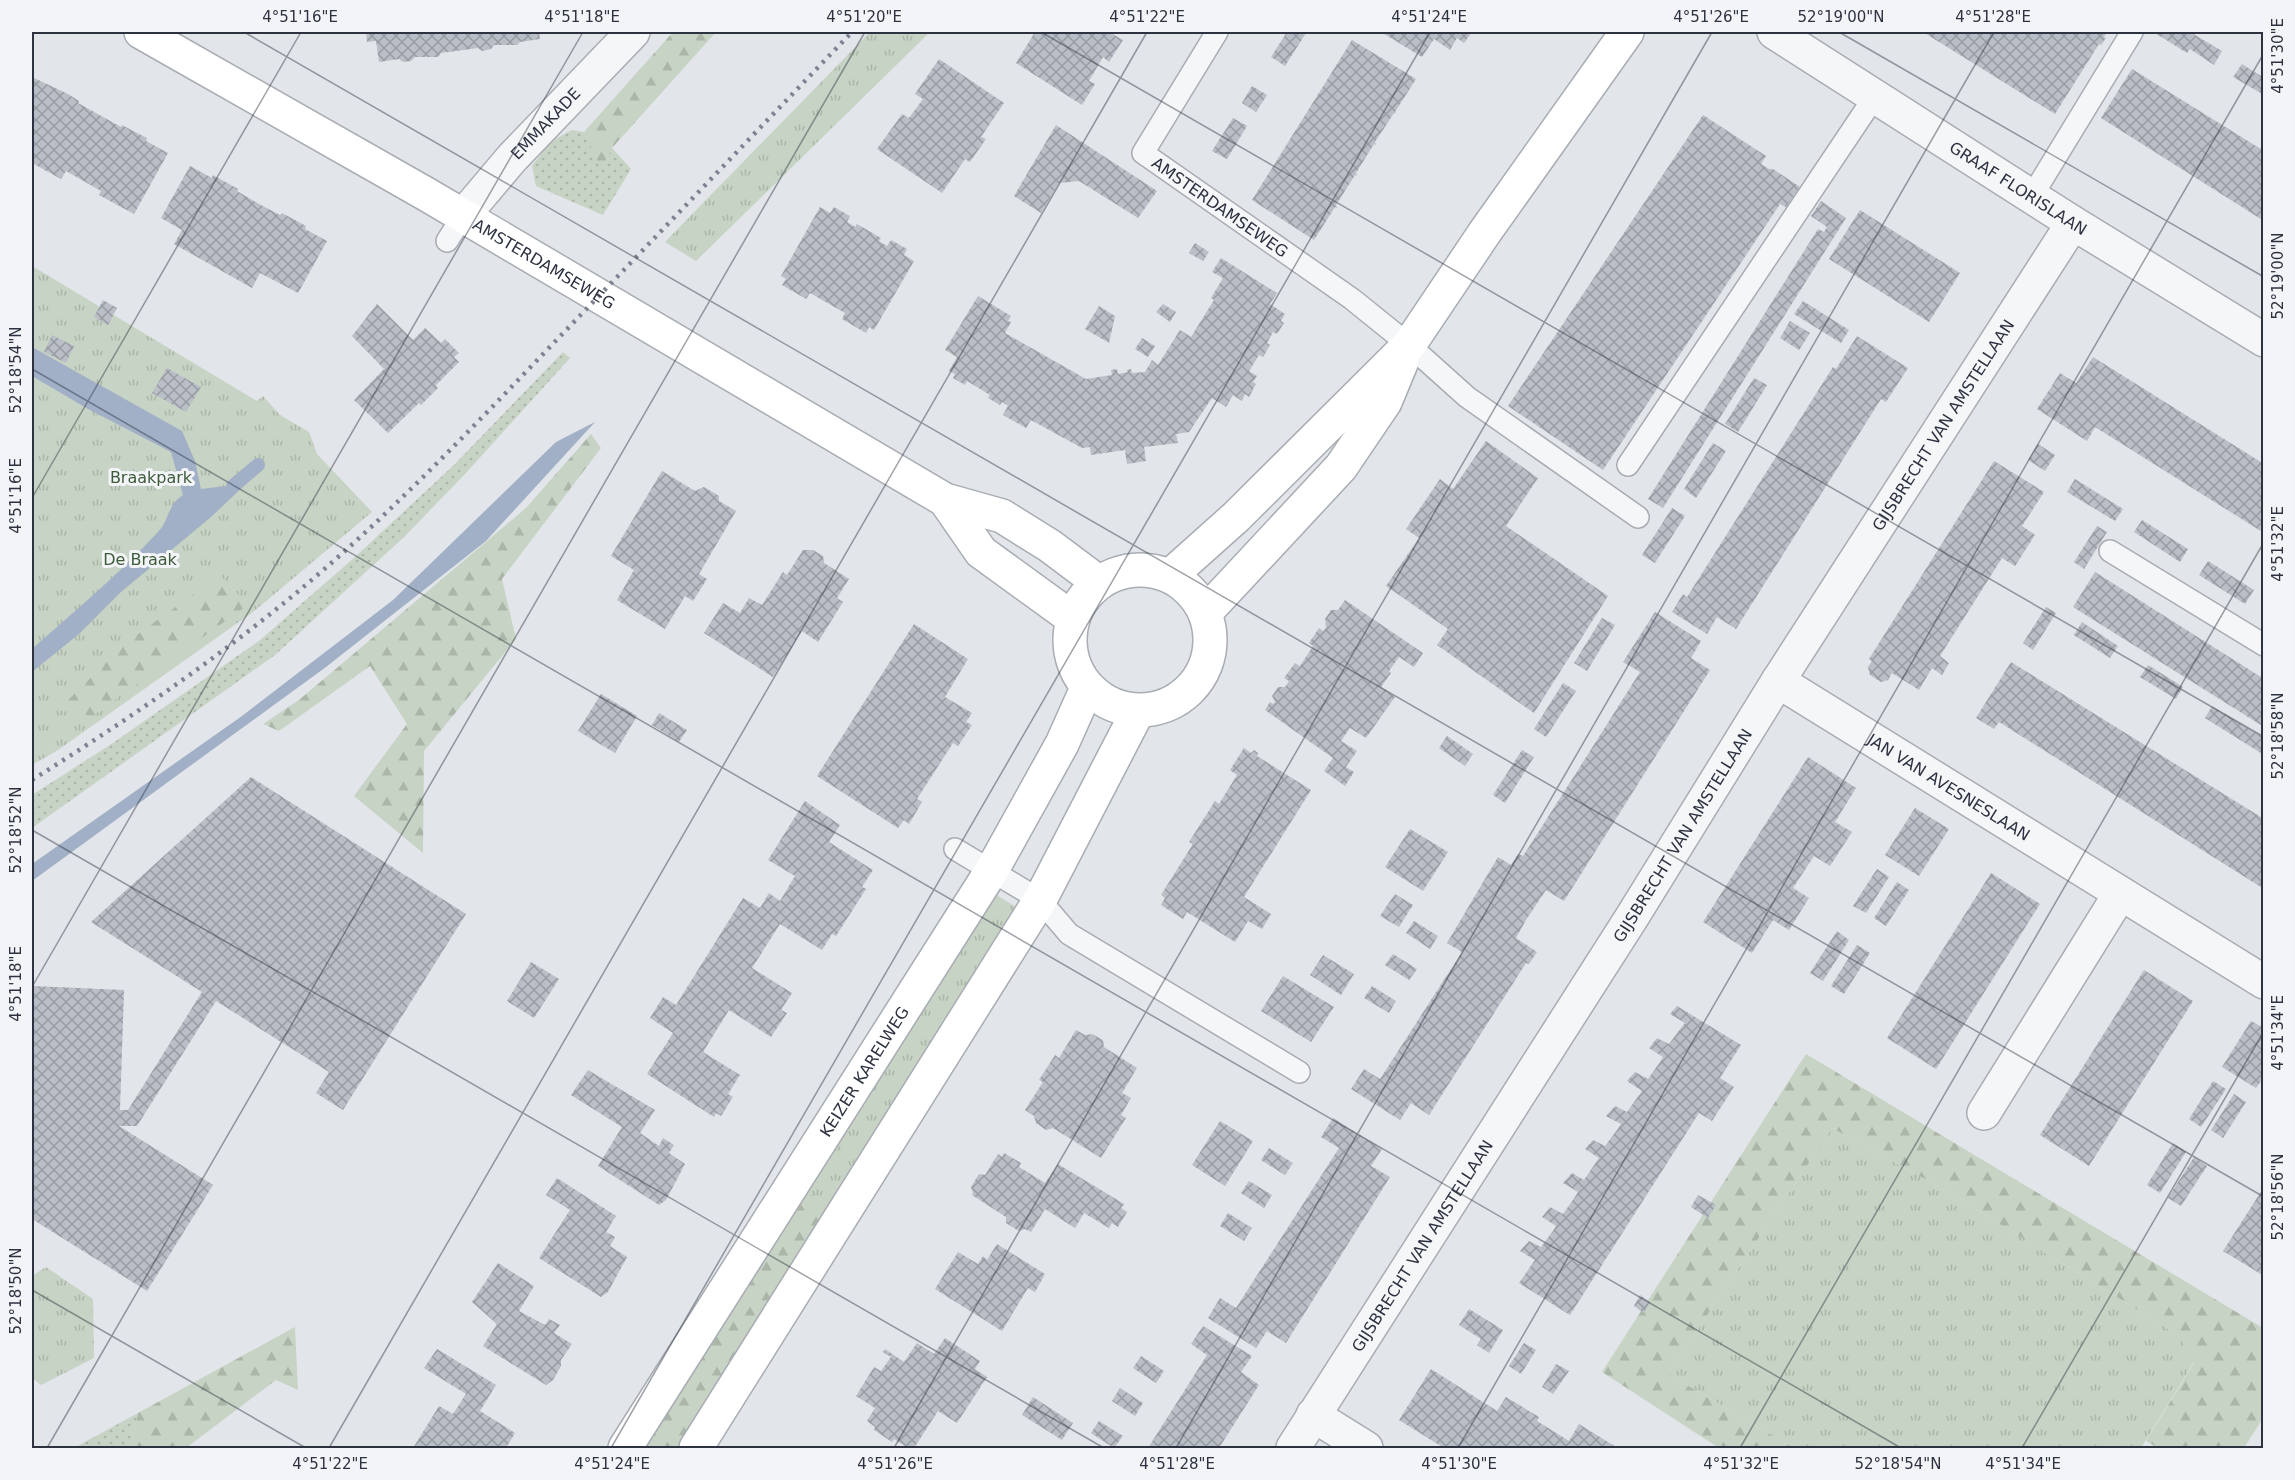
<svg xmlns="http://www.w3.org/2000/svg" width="2295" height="1480" font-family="'DejaVu Sans',sans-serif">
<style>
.grass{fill:url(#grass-tufts)}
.forest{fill:url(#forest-firs)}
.garden{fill:url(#garden-dots)}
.water{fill:#a1b0c6}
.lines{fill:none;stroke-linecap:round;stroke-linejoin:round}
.stream{stroke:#a1b0c6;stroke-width:14}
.building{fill:url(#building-cross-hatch)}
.service-casing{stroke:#a8acb3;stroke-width:24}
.minor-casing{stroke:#a8acb3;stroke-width:36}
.tertiary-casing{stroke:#a8acb3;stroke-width:36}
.secondary-casing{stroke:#a8acb3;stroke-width:36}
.service{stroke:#f5f6f8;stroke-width:21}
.minor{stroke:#f5f6f8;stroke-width:33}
.tertiary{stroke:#f5f6f8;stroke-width:33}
.secondary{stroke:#fff;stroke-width:33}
.rail{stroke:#7d8392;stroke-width:4.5;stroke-dasharray:3 6;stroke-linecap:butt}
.ticks{fill:none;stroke:#2c3240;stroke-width:1.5;stroke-opacity:0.45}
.labels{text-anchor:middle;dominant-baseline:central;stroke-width:6;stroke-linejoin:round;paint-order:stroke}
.street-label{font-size:16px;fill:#2c3240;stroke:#f2f4f7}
.park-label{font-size:16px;fill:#3e5b3a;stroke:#f2f4f7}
.neatline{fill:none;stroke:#2c3240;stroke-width:2}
.ticks-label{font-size:15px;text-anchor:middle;fill:#2c3240}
</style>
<defs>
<pattern id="grass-tufts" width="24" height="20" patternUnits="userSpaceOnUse" patternTransform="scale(1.5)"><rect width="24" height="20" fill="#c7d3c4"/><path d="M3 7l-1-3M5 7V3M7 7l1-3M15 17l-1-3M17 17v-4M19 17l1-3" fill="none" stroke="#abb6a9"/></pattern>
<pattern id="forest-firs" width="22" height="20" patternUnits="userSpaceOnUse" patternTransform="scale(1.5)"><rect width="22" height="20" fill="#c7d3c4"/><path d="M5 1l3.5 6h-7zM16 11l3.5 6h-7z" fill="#abb6a9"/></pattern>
<pattern id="garden-dots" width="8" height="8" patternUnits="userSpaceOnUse" patternTransform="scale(1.5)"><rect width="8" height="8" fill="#c7d3c4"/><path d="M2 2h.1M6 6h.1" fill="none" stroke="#abb6a9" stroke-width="1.8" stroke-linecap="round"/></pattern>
<pattern id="building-cross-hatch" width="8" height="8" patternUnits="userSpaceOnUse" patternTransform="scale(1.5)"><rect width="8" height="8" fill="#babec6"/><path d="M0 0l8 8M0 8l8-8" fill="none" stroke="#979ba2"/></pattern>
</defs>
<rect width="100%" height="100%" fill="#e2e5e9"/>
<g class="grass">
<polygon points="870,32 930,32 696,261 665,242"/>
<polygon points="32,266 257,401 263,396 280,415 309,432 317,454 372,512 253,612 58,750 32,765"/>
<polygon points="990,891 1021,910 831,1206 806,1191"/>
<polygon points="1832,1128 1945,1190 2178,1335 2194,1362 2141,1448 1794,1448 1668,1374"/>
<polygon points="46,1267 93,1299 94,1358 41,1385 32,1378 32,1276"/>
</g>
<g class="forest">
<polygon points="673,32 716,32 612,148 601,170 584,132"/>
<polygon points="591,434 601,448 502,579 516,639 424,751 423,853 354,796 407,724 370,666 279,731 263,724 299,700 526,508"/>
<polygon points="220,575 248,605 92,716 58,710 127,642"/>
<polygon points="1806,1054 2263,1328 2263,1418 2244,1448 2158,1448 2146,1441 2194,1363 2178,1335 1945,1190 1832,1128 1668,1374 1794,1448 1719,1448 1602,1372"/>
<polygon points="806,1191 831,1206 677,1448 642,1448"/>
<polygon points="295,1327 298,1390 276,1380 186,1448 130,1448 138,1413"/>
</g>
<g class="garden">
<polygon points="572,130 584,132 601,169 612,148 631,169 603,215 536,186 532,166 550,142"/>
<polygon points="563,352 570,358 465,474 404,537 275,655 32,828 32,795 113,743 259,641 355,557 454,465"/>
<polygon points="138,1413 130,1448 74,1448"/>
</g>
<g class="water">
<path d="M 32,347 L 182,431 L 195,461 L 201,489 L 226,486 L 245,472 L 247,483 L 211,517 L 121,592 L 79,634 L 32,672 L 32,649 C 75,611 119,574 158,532 C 170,519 167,505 183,495 L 171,452 L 88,409 L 32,376 Z"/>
<polygon points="595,422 486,541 326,667 32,881 32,864 242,716 393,600 556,442"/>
</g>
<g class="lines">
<polyline class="stream" points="233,486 258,465"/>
</g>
<g class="building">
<polygon points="366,32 539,32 540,39 520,42 517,45 494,45 491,49 482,51 478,48 441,53 438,57 415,57 411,61 403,62 399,59 379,62 376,41 367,42"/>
<polygon points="1035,32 1109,32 1123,40 1109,62 1103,57 1089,81 1095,84 1082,105 1016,63"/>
<polygon points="1287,32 1306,33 1285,66 1271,57"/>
<polygon points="1381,32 1472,32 1464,43 1457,38 1450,50 1434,39 1422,57"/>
<polygon points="1923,32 2107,32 2104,37 2106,38 2101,45 2099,44 2055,114"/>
<polygon points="2157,32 2190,32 2222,51 2214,65 2190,49 2187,53 2155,33"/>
<polygon points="1352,40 1416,79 1395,112 1396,114 1394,113 1375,142 1376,145 1374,144 1356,173 1357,176 1355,175 1336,205 1337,208 1335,207 1314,240 1252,200"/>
<polygon points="939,59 1004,103 981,137 986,139 970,162 965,159 942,193 877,149 902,114 909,118 923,99 915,94"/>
<polygon points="2242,64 2264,78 2264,95 2233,77"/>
<polygon points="2132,69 2264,151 2264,221 2101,118"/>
<polygon points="32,77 68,94 79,101 78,103 121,127 122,125 135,132 147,138 146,141 168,153 134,214 99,195 101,191 66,171 61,179 32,163"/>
<polygon points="1252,86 1267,95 1256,112 1242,103"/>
<polygon points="1703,115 1766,156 1761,164 1769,169 1773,169 1800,187 1786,207 1780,204 1603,470 1508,406"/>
<polygon points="1233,118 1247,126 1227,159 1212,151"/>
<polygon points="1056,125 1157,191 1138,218 1079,181 1059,183 1041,213 1014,196"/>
<polygon points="190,166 212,178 213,175 238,189 237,191 259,204 280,215 282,213 306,226 305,229 327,241 298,293 260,273 252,288 174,244 182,230 161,218"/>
<polygon points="1821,201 1846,218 1663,508 1648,499 1818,229 1824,232 1827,227 1811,216"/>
<polygon points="820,207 830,213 834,207 850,216 847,222 855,227 857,224 881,238 879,241 887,246 891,240 907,249 904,255 914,261 874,330 869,327 866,333 842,319 845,313 810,293 806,299 782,285 786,279 781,276"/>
<polygon points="1860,210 1960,273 1929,322 1829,259"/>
<polygon points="1195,243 1209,252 1203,261 1189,253"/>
<polygon points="1221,258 1277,293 1270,304 1285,314 1281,321 1284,323 1277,334 1273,332 1267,343 1270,345 1263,357 1259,355 1249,371 1257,376 1253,382 1256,384 1249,397 1245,394 1242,401 1233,395 1226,407 1212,398 1189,432 1176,434 1178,443 1144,447 1146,461 1127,464 1125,450 1091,455 1090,447 1082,448 1031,420 1026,428 1003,415 1008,406 1002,402 1000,405 988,398 990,395 967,381 965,385 953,378 955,374 949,371 957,357 945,350 978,296 1011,316 1008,321 1011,322 1005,333 1086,379 1112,375 1111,370 1117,369 1118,374 1128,372 1127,370 1131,369 1132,373 1145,372 1152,360 1158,365 1180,330 1191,337 1214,300 1211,298 1223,278 1212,272"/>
<polygon points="103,300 117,308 108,325 94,317"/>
<polygon points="1803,301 1849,330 1841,343 1794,314"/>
<polygon points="377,304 413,340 425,328 441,343 445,339 459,353 454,357 459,362 436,385 438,388 421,405 419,403 388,433 354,400 384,369 352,336"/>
<polygon points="1163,304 1176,312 1170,322 1156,312"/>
<polygon points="1099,306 1115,316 1109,343 1085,329"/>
<polygon points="1790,321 1810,333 1799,350 1780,338"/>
<polygon points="52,335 74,346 66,363 44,352"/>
<polygon points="1857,336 1908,368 1886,402 1881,399 1736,629 1717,617 1707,634 1672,612 1683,594 1687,597 1833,367 1836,369"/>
<polygon points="1142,338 1155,346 1148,357 1135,349"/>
<polygon points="2093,357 2264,464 2264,533 2095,427 2087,441 2037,409 2060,373 2076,383"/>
<polygon points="167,368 201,387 186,412 152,393"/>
<polygon points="1754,378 1767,385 1738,432 1725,424"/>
<polygon points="1486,441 1538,478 1506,526 1608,596 1534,713 1437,645 1448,629 1386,586 1419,538 1406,529 1440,479 1453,489"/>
<polygon points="1713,443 1726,451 1696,498 1684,489"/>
<polygon points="2038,444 2055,455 2045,471 2028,460"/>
<polygon points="1994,461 2044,492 2022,526 2035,535 2015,566 2002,558 1940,656 1949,663 1942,675 1932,668 1919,690 1892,673 1888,680 1881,682 1870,675 1868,667 1872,661 1869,659"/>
<polygon points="662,471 695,491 704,487 719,496 719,501 736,511 699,574 707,579 693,601 685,596 665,629 617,600 634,570 611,556"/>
<polygon points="2075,479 2123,509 2115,521 2067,492"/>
<polygon points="1672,508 1685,516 1655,563 1642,555"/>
<polygon points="2142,520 2188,549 2180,562 2134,532"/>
<polygon points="2097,526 2107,532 2084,569 2074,562"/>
<polygon points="803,550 813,550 823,556 824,563 849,579 837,598 843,602 818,642 802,631 773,677 704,633 723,603 740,613 749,598 762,605 783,572 787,575"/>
<polygon points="2208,561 2254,590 2245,604 2199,575"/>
<polygon points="2095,572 2264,679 2264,727 2073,607"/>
<polygon points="1345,600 1423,653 1414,667 1399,657 1389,671 1391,673 1381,687 1395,697 1366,738 1350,728 1341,741 1357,751 1346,767 1354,772 1345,786 1324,771 1333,758 1265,710 1270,702 1273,704 1275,702 1272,696 1278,687 1285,687 1289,681 1284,678 1295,663 1300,666 1313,646 1309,643 1319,628 1323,631 1326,628 1325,619 1331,610 1338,610"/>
<polygon points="2046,607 2056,613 2033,650 2023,643"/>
<polygon points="1655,612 1701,641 1691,658 1710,670 1564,901 1546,890 1526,920 1516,938 1537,952 1529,964 1526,963 1429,1115 1411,1103 1400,1120 1351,1089 1364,1069 1380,1079 1462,952 1447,943 1498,857 1511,865 1518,854 1523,856 1578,770 1640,672 1623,662"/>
<polygon points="1602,618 1615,625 1587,671 1574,663"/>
<polygon points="2082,622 2118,646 2110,658 2074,635"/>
<polygon points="914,624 968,659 945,697 972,713 966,722 972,725 958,746 953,743 917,799 922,802 909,824 904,820 898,828 817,776"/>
<polygon points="2011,662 2264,819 2264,889 1999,722 1994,729 1976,718"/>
<polygon points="2148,665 2183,687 2176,699 2140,677"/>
<polygon points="1563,683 1576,691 1546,737 1534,729"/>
<polygon points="601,694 637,716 615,753 578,731"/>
<polygon points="2212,706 2264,738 2264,755 2205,718"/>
<polygon points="659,713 687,730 679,742 652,725"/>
<polygon points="1447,736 1473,754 1465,766 1439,748"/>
<polygon points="1244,748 1251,753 1254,750 1258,753 1257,756 1311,790 1244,897 1271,914 1262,929 1248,921 1235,942 1187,912 1183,919 1161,905 1165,898 1161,895 1193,844 1189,842 1215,801 1219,804 1237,775 1230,770"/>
<polygon points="1522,750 1534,757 1505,803 1493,795"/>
<polygon points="1808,757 1856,788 1835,822 1852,832 1830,866 1814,856 1793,888 1809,898 1789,930 1773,920 1752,953 1703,922"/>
<polygon points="251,777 466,914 343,1110 316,1093 329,1072 216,1001 137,1126 119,1126 213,1185 147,1291 32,1219 32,986 124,990 120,1110 128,1110 202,992 91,922"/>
<polygon points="805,801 840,825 829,842 873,870 862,887 866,889 836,936 832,934 822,950 780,924 752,968 792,993 781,1010 787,1013 771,1037 729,1010 703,1052 740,1075 728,1094 733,1097 721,1116 716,1113 714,1117 647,1074 673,1033 650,1018 663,997 676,1005 743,898 760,908 769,893 780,901 795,876 768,860"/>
<polygon points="1915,808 1949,829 1919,876 1885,855"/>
<polygon points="1410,829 1448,852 1423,891 1385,867"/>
<polygon points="1877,869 1889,877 1866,913 1853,906"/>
<polygon points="1991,873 2040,904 1936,1069 1887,1038"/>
<polygon points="1897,882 1909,890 1886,926 1874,918"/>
<polygon points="1395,894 1413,905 1399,927 1380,916"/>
<polygon points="1414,921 1438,936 1430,949 1406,933"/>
<polygon points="1837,931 1849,940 1823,981 1810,973"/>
<polygon points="1857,945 1870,953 1844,994 1831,986"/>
<polygon points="1393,954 1417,969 1409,980 1385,965"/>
<polygon points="1323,955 1354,974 1341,995 1310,975"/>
<polygon points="531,962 559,979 534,1018 507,1001"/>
<polygon points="2144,970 2193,1001 2089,1166 2040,1135"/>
<polygon points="1283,976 1334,1007 1311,1042 1261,1011"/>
<polygon points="1372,986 1396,1001 1389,1013 1364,998"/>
<polygon points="1677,1006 1741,1045 1720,1078 1734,1087 1712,1121 1699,1113 1570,1315 1519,1283 1535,1260 1520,1251 1529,1241 1541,1247 1553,1231 1556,1226 1542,1217 1550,1207 1563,1214 1575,1197 1578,1192 1563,1183 1572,1173 1584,1180 1599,1158 1585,1149 1593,1140 1605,1146 1617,1130 1621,1124 1606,1116 1615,1106 1627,1112 1642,1091 1627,1081 1635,1072 1648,1079 1660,1062 1663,1057 1649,1048 1657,1038 1669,1044 1681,1028 1685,1023 1670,1014"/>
<polygon points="2251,1021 2264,1028 2264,1077 2256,1088 2222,1067"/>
<polygon points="1076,1030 1085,1035 1092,1034 1103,1040 1104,1047 1137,1068 1122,1093 1131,1098 1121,1115 1126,1118 1101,1158 1053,1128 1046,1130 1036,1123 1034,1116 1025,1110 1043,1082 1039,1080 1055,1055 1059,1058"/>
<polygon points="588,1070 655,1110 640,1133 659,1146 663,1138 674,1145 669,1153 685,1164 666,1200 659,1205 598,1166 622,1127 571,1095"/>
<polygon points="2213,1081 2226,1089 2201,1127 2189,1119"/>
<polygon points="2234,1094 2246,1102 2223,1138 2211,1130"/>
<polygon points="1333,1118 1382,1149 1371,1166 1390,1177 1286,1343 1267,1331 1256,1348 1208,1318 1220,1298 1236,1308 1339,1148 1321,1137"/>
<polygon points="1220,1121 1253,1141 1225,1186 1192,1165"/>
<polygon points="2173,1143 2186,1152 2160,1193 2147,1185"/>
<polygon points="1269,1148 1293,1163 1285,1175 1261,1160"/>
<polygon points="1004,1153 1021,1163 1019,1167 1045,1183 1058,1164 1124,1204 1121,1208 1127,1212 1118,1227 1112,1223 1109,1228 1084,1213 1075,1228 1045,1209 1031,1232 1025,1229 1019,1231 1006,1223 1006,1217 972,1195 973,1193 971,1187 979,1174 985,1175 998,1154 1002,1157"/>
<polygon points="2194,1157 2207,1166 2181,1206 2168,1198"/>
<polygon points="557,1178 616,1216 606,1232 615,1237 610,1246 627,1257 608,1292 601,1297 539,1258 570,1210 546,1195"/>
<polygon points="1249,1181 1272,1195 1264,1208 1241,1193"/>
<polygon points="2264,1187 2264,1276 2223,1251"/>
<polygon points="1698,1195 1716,1205 1708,1218 1691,1207"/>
<polygon points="1228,1213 1252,1228 1244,1241 1220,1226"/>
<polygon points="997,1244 1045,1274 1035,1292 1028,1288 1002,1331 935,1289 958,1252 978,1264 983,1256 987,1260"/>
<polygon points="498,1263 534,1286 519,1311 545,1325 549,1319 560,1325 554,1333 572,1344 561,1360 561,1366 553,1380 546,1385 483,1346 497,1324 472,1302"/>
<polygon points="1640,1295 1650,1302 1644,1313 1634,1306"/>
<polygon points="1469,1309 1503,1330 1489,1353 1477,1345 1481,1339 1459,1325"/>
<polygon points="1203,1326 1252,1356 1241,1372 1259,1385 1219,1448 1148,1448 1207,1355 1191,1344"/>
<polygon points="945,1338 980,1361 975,1369 987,1377 957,1423 938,1411 914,1448 908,1448 894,1439 892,1442 874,1430 875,1427 867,1421 875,1408 856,1396 874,1367 881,1371 891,1357 883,1352 885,1349 904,1362 917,1343 934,1354"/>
<polygon points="1524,1343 1536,1350 1521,1374 1509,1366"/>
<polygon points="437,1349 496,1385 480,1411 515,1433 506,1448 413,1448 439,1406 453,1414 466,1394 424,1368"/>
<polygon points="1141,1356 1164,1371 1156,1383 1133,1368"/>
<polygon points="1556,1364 1569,1371 1553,1394 1542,1387"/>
<polygon points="1431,1369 1497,1411 1506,1397 1539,1417 1537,1421 1569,1441 1579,1424 1616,1447 1444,1448 1399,1420"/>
<polygon points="1120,1388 1143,1403 1135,1416 1112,1401"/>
<polygon points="1033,1397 1073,1423 1062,1440 1022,1415"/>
<polygon points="1099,1421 1123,1436 1114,1448 1091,1433"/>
</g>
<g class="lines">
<defs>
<g id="service">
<path id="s1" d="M 1217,32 L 1143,153 L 1352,299 L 1409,345 L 1467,397 L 1638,517"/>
<polyline points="2032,196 2132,32"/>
<polyline points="447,241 463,216"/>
<polyline points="1628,465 1875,96"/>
<polyline points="2110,551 2264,645"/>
<polyline points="955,849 1040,900 1069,934 1299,1072"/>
</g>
<g id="minor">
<path id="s2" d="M 463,216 L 512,158 L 633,32"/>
<path id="s3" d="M 1778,681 L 2264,982"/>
<polyline points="1984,1113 2120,894"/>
<polyline points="1313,1415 1366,1448"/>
<path id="s4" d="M 1293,1448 L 1632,917 L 1778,681 L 2073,223"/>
</g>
<g id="tertiary">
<path id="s5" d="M 1774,32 L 2073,223 L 2264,340"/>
</g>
<g id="secondary">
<path id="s6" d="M 141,32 L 426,194 L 945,500 L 1002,516 L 1050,546 L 1098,582"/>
<polyline points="945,500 981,552 1072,618"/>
<circle cx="1140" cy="640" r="70"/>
<polyline points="1170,576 1236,517 1409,345 1485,232 1627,32"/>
<polyline points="1205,613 1341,467 1385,402 1402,361"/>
<path id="s7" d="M 625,1448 L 992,870 L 1062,744 L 1087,688"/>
<polyline points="696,1448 1040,900 1138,711"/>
</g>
</defs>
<use href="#service" class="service-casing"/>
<use href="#minor" class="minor-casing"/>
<use href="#tertiary" class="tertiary-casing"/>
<use href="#secondary" class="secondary-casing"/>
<use href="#service" class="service"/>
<use href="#minor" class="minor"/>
<use href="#tertiary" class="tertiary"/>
<use href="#secondary" class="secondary"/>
<path class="rail" d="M 32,780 C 129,719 226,653 314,578 C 396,508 471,429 546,351 C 648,245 750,138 852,32"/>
</g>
<path class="ticks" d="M 244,32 L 2264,1197M 1041,32 L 2264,737M 1839,32 L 2264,277M 32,369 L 1901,1448M 32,498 L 301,32M 32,830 L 1104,1448M 32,987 L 583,32M 32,1290 L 306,1448M 47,1448 L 865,32M 329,1448 L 1147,32M 611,1448 L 1430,32M 894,1448 L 1712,32M 1176,1448 L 1994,32M 1458,1448 L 2264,53M 1740,1448 L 2264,542M 2022,1448 L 2264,1031"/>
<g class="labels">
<g class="street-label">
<text stroke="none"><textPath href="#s2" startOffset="124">EMMAKADE</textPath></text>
<text stroke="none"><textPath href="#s5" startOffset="290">GRAAF FLORISLAAN</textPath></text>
<text stroke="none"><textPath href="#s1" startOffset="236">AMSTERDAMSEWEG</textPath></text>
<text stroke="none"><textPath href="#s6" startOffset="465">AMSTERDAMSEWEG</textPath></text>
<text stroke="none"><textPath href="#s4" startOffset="1212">GIJSBRECHT VAN AMSTELLAAN</textPath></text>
<text stroke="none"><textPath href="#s3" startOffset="201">JAN VAN AVESNESLAAN</textPath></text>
<text stroke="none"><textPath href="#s4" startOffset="726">GIJSBRECHT VAN AMSTELLAAN</textPath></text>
<text stroke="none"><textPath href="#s7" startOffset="446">KEIZER KARELWEG</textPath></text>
<text stroke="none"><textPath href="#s4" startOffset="240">GIJSBRECHT VAN AMSTELLAAN</textPath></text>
</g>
<g class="park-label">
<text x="151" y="477">Braakpark</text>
<text x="140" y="559">De Braak</text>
</g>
</g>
<rect width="2295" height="1480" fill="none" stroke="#f2f4f7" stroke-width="66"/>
<rect x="33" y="33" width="2229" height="1414" class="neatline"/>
<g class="ticks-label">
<text x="300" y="22">4°51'16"E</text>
<text x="582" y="22">4°51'18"E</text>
<text x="864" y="22">4°51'20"E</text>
<text x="1147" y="22">4°51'22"E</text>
<text x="1429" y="22">4°51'24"E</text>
<text x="1711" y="22">4°51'26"E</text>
<text x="1841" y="22">52°19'00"N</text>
<text x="1993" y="22">4°51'28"E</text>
<text transform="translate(2278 56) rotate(-90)" y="5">4°51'30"E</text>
<text transform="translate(2278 276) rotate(-90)" y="5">52°19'00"N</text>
<text transform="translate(16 370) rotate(-90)" y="5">52°18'54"N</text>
<text transform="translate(16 496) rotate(-90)" y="5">4°51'16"E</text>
<text transform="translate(2278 544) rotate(-90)" y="5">4°51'32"E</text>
<text transform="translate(2278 736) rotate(-90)" y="5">52°18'58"N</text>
<text transform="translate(16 830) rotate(-90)" y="5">52°18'52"N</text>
<text transform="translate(16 984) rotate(-90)" y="5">4°51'18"E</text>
<text transform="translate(2278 1033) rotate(-90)" y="5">4°51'34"E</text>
<text transform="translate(2278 1197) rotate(-90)" y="5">52°18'56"N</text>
<text transform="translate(16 1291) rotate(-90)" y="5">52°18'50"N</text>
<text x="330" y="1469">4°51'22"E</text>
<text x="612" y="1469">4°51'24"E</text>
<text x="895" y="1469">4°51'26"E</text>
<text x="1177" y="1469">4°51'28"E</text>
<text x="1459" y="1469">4°51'30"E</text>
<text x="1741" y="1469">4°51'32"E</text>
<text x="1898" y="1469">52°18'54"N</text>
<text x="2023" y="1469">4°51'34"E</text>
</g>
</svg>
